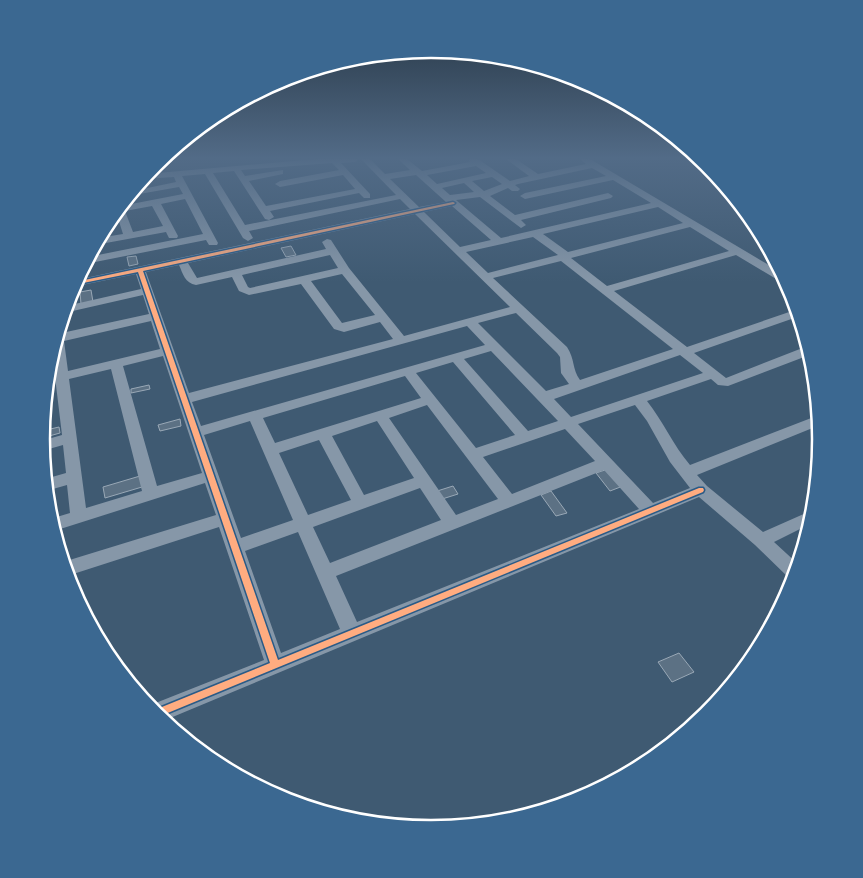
<svg xmlns="http://www.w3.org/2000/svg" width="863" height="878" font-family="'DejaVu Sans',sans-serif">
<style>
.building{fill:#5c7184;stroke:#99a8b6}
.lines{fill:none;stroke-linecap:round;stroke-linejoin:round}
.minor{fill:#8697a8;fill-rule:evenodd}
.cycleway-casing{stroke:#2a5b87;stroke-width:3}
.cycleway{fill:#ffac80;fill-rule:evenodd}
.rim{fill:none;stroke:#fff;stroke-width:2.5}
</style>
<rect width="100%" height="100%" fill="#3f5a72"/>
<g class="building">
<polygon points="291,246 296,255 286,257 281,248"/>
<polygon points="136,256 138,264 129,266 127,257"/>
<polygon points="91,290 93,302 81,304 80,292"/>
<polygon points="149,385 150,389 131,393 131,389"/>
<polygon points="180,419 181,426 160,431 158,425"/>
<polygon points="59,427 60,433 42,438 42,431"/>
<polygon points="608,469 623,486 610,491 596,473"/>
<polygon points="140,476 142,487 105,498 103,487"/>
<polygon points="453,486 458,494 439,500 434,492"/>
<polygon points="551,491 567,513 556,516 541,495"/>
<polygon points="679,653 694,672 672,682 658,662"/>
</g>
<g class="lines">
<path class="minor" d="M 317,159 L 359,159 L 355,162 L 341,163 L 370,194 L 370,198 L 364,198 L 359,193 L 270,211 L 274,217 L 269,220 L 265,219 L 234,171 L 213,173 L 245,225 L 396,195 L 361,159 L 370,159 L 385,174 L 410,170 L 398,159 L 407,159 L 422,171 L 470,162 L 468,159 L 478,159 L 510,181 L 529,176 L 506,159 L 516,159 L 538,174 L 586,164 L 580,159 L 590,159 L 784,274 L 789,284 L 783,283 L 736,255 L 614,291 L 687,347 L 798,309 L 800,316 L 694,353 L 726,378 L 805,347 L 809,346 L 812,354 L 728,386 L 718,385 L 711,379 L 647,401 C 663,421 673,445 690,465 L 819,415 L 820,425 L 697,475 L 707,486 L 763,532 L 815,509 L 812,523 L 774,542 L 799,565 L 794,581 L 790,579 L 755,545 L 699,497 L 163,721 L 148,706 L 264,660 L 219,527 L 67,576 L 63,562 L 216,515 L 205,483 L 54,531 L 50,519 L 70,513 L 67,485 L 46,491 L 45,479 L 66,473 L 63,445 L 42,451 L 41,441 L 62,435 L 52,352 L 57,334 L 149,314 L 143,295 L 64,313 L 66,306 L 141,289 L 136,274 L 72,287 L 76,280 L 410,209 L 400,199 L 249,231 L 253,238 L 248,241 L 243,238 L 205,174 L 182,176 L 218,243 L 217,245 L 209,245 L 206,240 L 85,264 L 88,257 L 203,234 L 185,199 L 161,204 L 178,236 L 177,238 L 169,238 L 166,232 L 95,245 L 98,238 L 123,234 L 116,212 L 121,206 L 183,194 L 179,187 L 128,196 L 133,191 L 176,182 L 174,177 L 142,179 L 146,174 ZM 332,163 L 339,170 L 280,181 L 275,184 L 280,187 L 343,175 L 355,189 L 266,206 L 249,181 L 283,174 L 283,170 L 245,176 L 241,170 ZM 476,166 L 486,173 L 437,184 L 427,175 ZM 592,168 L 606,176 L 525,193 L 520,196 L 525,199 L 613,180 L 651,203 L 501,238 L 456,200 L 480,197 L 521,228 L 526,225 L 521,220 L 611,198 L 613,196 L 608,193 L 515,215 L 490,196 L 508,188 L 512,191 L 518,191 L 520,189 L 515,185 L 518,184 ZM 416,175 L 446,202 L 419,207 L 390,179 ZM 492,177 L 502,184 L 484,191 L 472,181 ZM 464,183 L 474,192 L 450,195 L 442,188 ZM 152,206 L 163,226 L 133,232 L 125,211 ZM 452,206 L 491,240 L 460,247 L 424,212 ZM 658,207 L 683,223 L 568,252 L 543,234 ZM 415,214 L 510,307 L 404,336 L 349,268 L 331,240 L 327,239 L 322,242 L 326,249 L 197,278 L 188,263 ZM 690,227 L 729,251 L 607,286 L 571,258 ZM 533,237 L 558,255 L 488,273 L 466,252 ZM 330,255 L 338,268 L 250,288 L 248,287 L 242,275 ZM 561,261 L 673,349 L 580,380 C 572,369 575,359 567,347 L 493,278 ZM 179,265 C 183,274 185,283 196,285 L 232,277 L 239,291 L 249,295 L 301,284 L 334,329 L 344,332 L 380,322 L 393,339 L 189,393 L 146,272 ZM 342,274 L 375,315 L 342,323 L 311,281 ZM 516,313 L 557,353 L 560,357 L 561,373 L 569,384 L 546,391 L 478,323 ZM 151,321 L 160,349 L 68,371 L 64,341 ZM 467,326 L 485,345 L 201,426 L 192,402 ZM 491,351 L 558,421 L 528,431 L 464,359 ZM 680,355 L 703,373 L 571,417 L 554,399 ZM 163,356 L 202,473 L 157,486 L 123,366 ZM 453,362 L 515,435 L 476,448 L 416,373 ZM 111,369 L 142,491 L 86,508 L 69,379 ZM 405,376 L 421,398 L 275,443 L 263,418 ZM 427,405 L 498,499 L 456,515 L 389,418 ZM 635,405 L 647,421 L 670,462 L 690,488 L 653,503 L 578,424 ZM 250,421 L 293,520 L 241,538 L 204,435 ZM 377,421 L 414,478 L 364,495 L 332,436 ZM 565,429 L 595,461 L 512,494 L 483,457 ZM 319,440 L 351,500 L 308,515 L 279,453 ZM 604,470 L 639,509 L 357,622 L 336,576 ZM 420,488 L 441,520 L 330,563 L 313,527 ZM 298,532 L 340,629 L 281,653 L 245,551 Z"/>
<defs>
<polygon id="cycleway" points="453,202 455,203 454,204 143,271 278,660 699,488 703,488 704,490 703,492 158,717 152,711 270,663 138,272 73,285 75,282"/>
</defs>
<use href="#cycleway" class="cycleway-casing"/>
<use href="#cycleway" class="cycleway"/>
</g>
<linearGradient id="sky" x2="0" y2="1"><stop stop-color="#23323f"/><stop offset="0.56" stop-color="#526b87"/><stop offset="1" stop-color="#526b87" stop-opacity="0"/></linearGradient>
<rect width="863" height="282" fill="url(#sky)"/>
<path d="M0 0H863V878H0ZM50 439a381 381 0 1 1 762 0a381 381 0 1 1-762 0Z" fill="#3b6891" fill-rule="evenodd"/>
<path class="rim" d="M50 439a381 381 0 1 1 762 0a381 381 0 1 1-762 0Z"/>
</svg>
